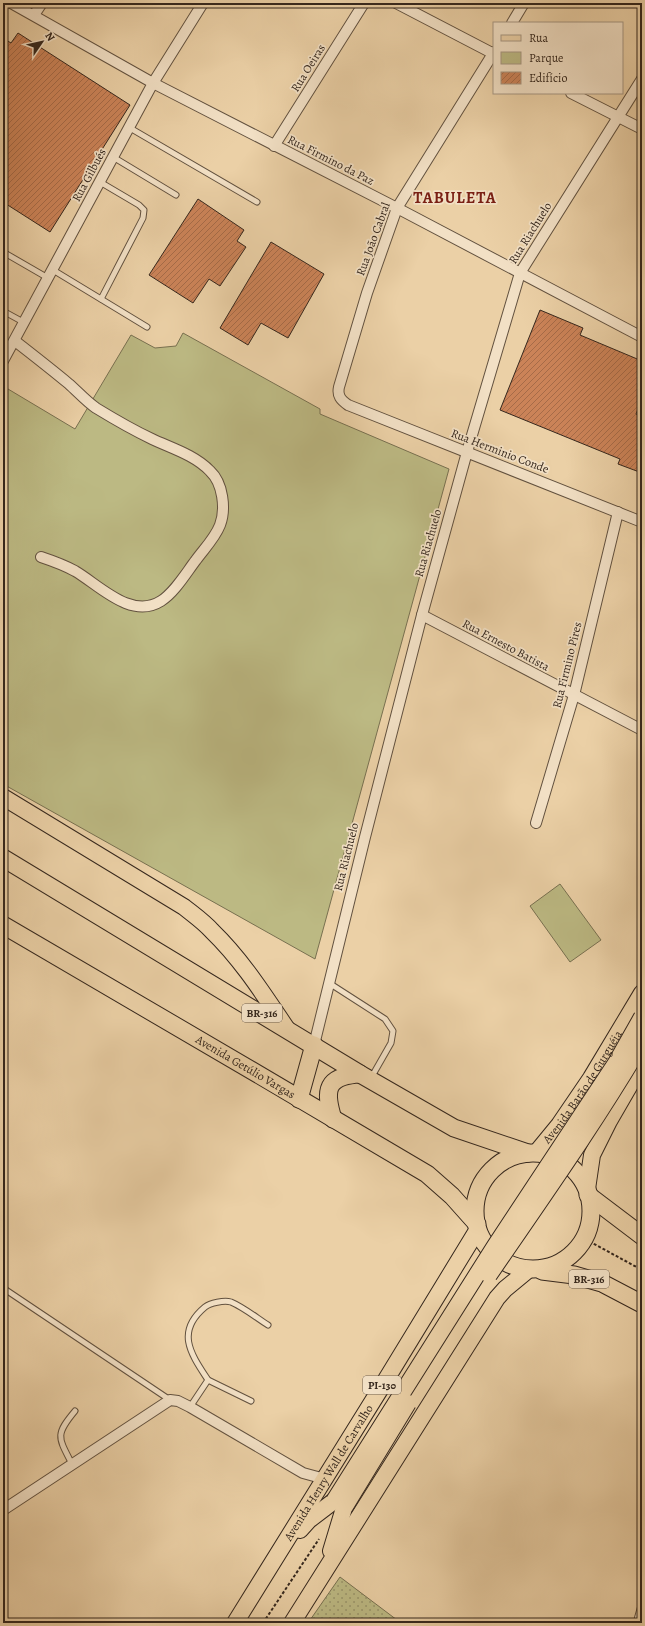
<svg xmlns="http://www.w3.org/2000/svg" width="645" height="1626" font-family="Alegreya,serif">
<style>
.green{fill:#bcb983;stroke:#787050}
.garden{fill:url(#garden-dots);stroke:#787050}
.building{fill:url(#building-hatch);stroke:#35271d}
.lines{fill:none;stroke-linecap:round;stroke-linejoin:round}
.service-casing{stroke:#62513f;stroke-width:7}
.minor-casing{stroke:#62513f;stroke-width:12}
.primary-casing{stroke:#35271d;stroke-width:18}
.trunk-casing{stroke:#35271d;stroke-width:19}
.path{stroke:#35271d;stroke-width:2;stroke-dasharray:3 2;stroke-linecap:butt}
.service{stroke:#f2e0c5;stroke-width:5}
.minor{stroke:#f2e0c5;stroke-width:10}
.primary{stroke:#ebd0a6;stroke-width:16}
.trunk{stroke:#ebd0a6;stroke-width:17}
.primary-bridge-casing{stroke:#35271d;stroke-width:18;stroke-linecap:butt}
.primary-bridge{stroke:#ebd0a6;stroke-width:16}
.labels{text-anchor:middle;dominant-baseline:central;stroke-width:3.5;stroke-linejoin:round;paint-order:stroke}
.shield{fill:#f2e0c5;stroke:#6e5e4f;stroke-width:1}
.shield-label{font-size:11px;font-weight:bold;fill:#35271d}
.street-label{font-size:12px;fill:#35271d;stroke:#f2e0c5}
.district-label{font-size:16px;font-weight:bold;letter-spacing:1px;fill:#7a1f14;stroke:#f2e0c5}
</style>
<defs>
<pattern id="garden-dots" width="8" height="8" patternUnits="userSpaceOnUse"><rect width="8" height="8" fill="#bcb983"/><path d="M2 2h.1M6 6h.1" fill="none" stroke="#9a966b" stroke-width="1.8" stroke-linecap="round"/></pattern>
<pattern id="building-hatch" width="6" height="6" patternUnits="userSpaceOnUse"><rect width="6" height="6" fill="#cb8358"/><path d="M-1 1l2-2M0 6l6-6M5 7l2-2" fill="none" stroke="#a66b48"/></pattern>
</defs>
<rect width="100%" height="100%" fill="#ebd0a6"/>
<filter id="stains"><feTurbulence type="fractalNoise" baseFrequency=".005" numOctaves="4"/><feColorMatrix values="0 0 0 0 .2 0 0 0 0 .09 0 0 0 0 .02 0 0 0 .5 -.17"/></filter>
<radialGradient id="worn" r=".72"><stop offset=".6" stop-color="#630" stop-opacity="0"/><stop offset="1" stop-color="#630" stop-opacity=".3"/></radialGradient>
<g class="green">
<polygon points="183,333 320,409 320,414 449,469 315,959 3,784 3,386 75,429 131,335 155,348 176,346"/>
<polygon points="560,884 601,940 570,962 530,906"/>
</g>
<polygon class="garden" points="340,1577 401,1623 308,1623"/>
<g class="building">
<polygon points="18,33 130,105 50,232 3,202 3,38 11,43"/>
<polygon points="198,199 244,230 237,241 246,247 220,286 209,279 193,303 149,275"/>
<polygon points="271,242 324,274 288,338 261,323 248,345 220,328"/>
<polygon points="540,310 583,328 580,335 642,361 642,399 636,414 642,417 642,473 618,464 620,459 500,410"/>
</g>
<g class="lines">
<defs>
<g id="service">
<polyline points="130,128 257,202"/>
<polyline points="113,157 176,195"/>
<polyline points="100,182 139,205 144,210 143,218 101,299"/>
<polyline points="3,252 48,278"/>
<polyline points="53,270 147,327"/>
<polyline points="3,311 25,323"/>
<polyline points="329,983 385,1019 393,1031 391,1043 371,1078"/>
<polyline points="3,1288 170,1400"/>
<polyline points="208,1380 251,1401"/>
<path d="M 190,1407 L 208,1380 C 191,1354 175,1332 205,1307 C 210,1303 224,1300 231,1302 C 243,1307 257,1318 268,1325"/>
<path d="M 72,1464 C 58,1437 55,1435 75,1411"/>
<polyline points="636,1623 642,1602"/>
</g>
<g id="minor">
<polyline points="11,3 153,83 397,208 642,337"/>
<polyline points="396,3 494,54"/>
<polyline points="34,15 42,3"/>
<polyline points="512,23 524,3"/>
<path d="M 494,52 L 397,208 L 367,293 L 339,387 C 337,396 341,400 348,405 L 642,522"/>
<polyline points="571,93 642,129"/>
<polyline points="274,146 364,3"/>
<path d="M 15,341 C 33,355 51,369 69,384 C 78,392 87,402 96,408 C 114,419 133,430 152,439 C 171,448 195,455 210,471 C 223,483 226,509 220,525 C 215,538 204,549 196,560 C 186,573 175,592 161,601 C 131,620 99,585 75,571 C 64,565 53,561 41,557"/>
<polyline points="3,361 153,83 203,3"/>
<polyline points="422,615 642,730"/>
<polyline points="536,823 574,695 618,512"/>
<polyline points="314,1045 365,837 422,615 467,452 520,273 642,79"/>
<polyline points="3,1510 170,1400 178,1401 190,1407 303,1473 325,1479"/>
</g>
<g id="primary">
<path d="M 3,797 L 184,907 C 194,915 204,922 212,931 C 242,960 264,995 287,1029"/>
<path id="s1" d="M 536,1153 L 559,1125 L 591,1078 L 642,993"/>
<polyline points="587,1189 592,1155 609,1121 642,1064"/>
<polyline points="300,1530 309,1520 334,1501"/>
<polyline points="331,1551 344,1508"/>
<path id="s2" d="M 235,1623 C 317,1492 398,1361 478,1229"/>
<polyline points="292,1623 497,1298 505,1289 528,1270"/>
</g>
<g id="trunk">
<polyline points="3,858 360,1074 454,1128 528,1153"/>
<path id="s3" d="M 3,925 L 256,1073 L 427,1174 L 452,1196 L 477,1224"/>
<polyline points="299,1099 314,1045"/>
<path d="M 333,1119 C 324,1090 326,1076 360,1074"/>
<circle cx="533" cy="1211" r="58"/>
<polyline points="588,1195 642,1236"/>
<polyline points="542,1271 574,1275 602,1283 642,1304"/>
</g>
</defs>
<use href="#service" class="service-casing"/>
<use href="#minor" class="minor-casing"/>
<use href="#primary" class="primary-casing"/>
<use href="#trunk" class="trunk-casing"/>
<g class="path">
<polyline points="585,1239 642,1270"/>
<polyline points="263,1623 319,1539"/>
</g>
<use href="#service" class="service"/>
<use href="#minor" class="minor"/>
<use href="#primary" class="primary"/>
<use href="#trunk" class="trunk"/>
<defs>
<g id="primary-bridge">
<path d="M 489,1275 C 541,1199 595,1123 642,1043"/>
<polyline points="334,1501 495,1246 616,1063 642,1017"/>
<polyline points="344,1508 408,1403"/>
</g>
</defs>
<use href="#primary-bridge" class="primary-bridge-casing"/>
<use href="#primary-bridge" class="primary-bridge"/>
</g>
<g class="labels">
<g class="shield">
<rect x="242" y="1004" width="40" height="18" rx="3"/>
<rect x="569" y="1270" width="40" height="18" rx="3"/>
<rect x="363" y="1376" width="38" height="18" rx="3"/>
</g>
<g class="shield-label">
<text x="262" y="1013">BR-316</text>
<text x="589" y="1279">BR-316</text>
<text x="382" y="1385">PI-130</text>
</g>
<g class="street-label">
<text transform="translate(308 68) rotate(-58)">Rua Oeiras</text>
<text transform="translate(331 160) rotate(27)">Rua Firmino da Paz</text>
<text transform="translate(89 175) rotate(-62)">Rua Gilbués</text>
<text transform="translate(530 233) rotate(-58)">Rua Riachuelo</text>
<text transform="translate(373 239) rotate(-70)">Rua João Cabral</text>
<text transform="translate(500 451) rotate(21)">Rua Herminio Conde</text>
<text transform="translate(428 543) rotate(-74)">Rua Riachuelo</text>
<text transform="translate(506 645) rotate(28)">Rua Ernesto Batista</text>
<text transform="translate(567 665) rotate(-76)">Rua Firmino Pires</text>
<text transform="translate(346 857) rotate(-76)">Rua Riachuelo</text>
<text stroke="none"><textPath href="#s3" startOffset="281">Avenida Getúlio Vargas</textPath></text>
<text stroke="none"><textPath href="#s1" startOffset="81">Avenida Barão de Gurguéia</textPath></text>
<text stroke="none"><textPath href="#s2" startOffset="177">Avenida Henry Wall de Carvalho</textPath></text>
</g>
<g class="district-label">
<text x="455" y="198">TABULETA</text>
</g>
</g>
<rect width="645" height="1626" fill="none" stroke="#ebd0a6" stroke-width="16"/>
<rect x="4" y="4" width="637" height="1618" fill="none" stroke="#35271d" stroke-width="2"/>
<rect x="8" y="8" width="629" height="1610" fill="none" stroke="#35271d"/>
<rect x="493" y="22" width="130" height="72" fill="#f2e0c5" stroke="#a69682"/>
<rect x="501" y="35" width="20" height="6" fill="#ebd0a6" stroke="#a69682"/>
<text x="529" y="42" font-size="12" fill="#35271d">Rua</text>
<rect x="501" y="52" width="20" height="12" fill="#bcb983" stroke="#a69682"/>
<text x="529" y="62" font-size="12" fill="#35271d">Parque</text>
<rect x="501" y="72" width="20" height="12" fill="url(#building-hatch)" stroke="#a69682"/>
<text x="529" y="82" font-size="12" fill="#35271d">Edifício</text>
<g transform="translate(42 42) rotate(56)" stroke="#f2e0c5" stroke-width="3" paint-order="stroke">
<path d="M0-3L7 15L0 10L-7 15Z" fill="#35271d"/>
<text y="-6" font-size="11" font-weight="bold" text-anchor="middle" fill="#35271d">N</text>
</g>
<rect width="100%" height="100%" filter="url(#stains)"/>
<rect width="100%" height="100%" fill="url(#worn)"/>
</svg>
